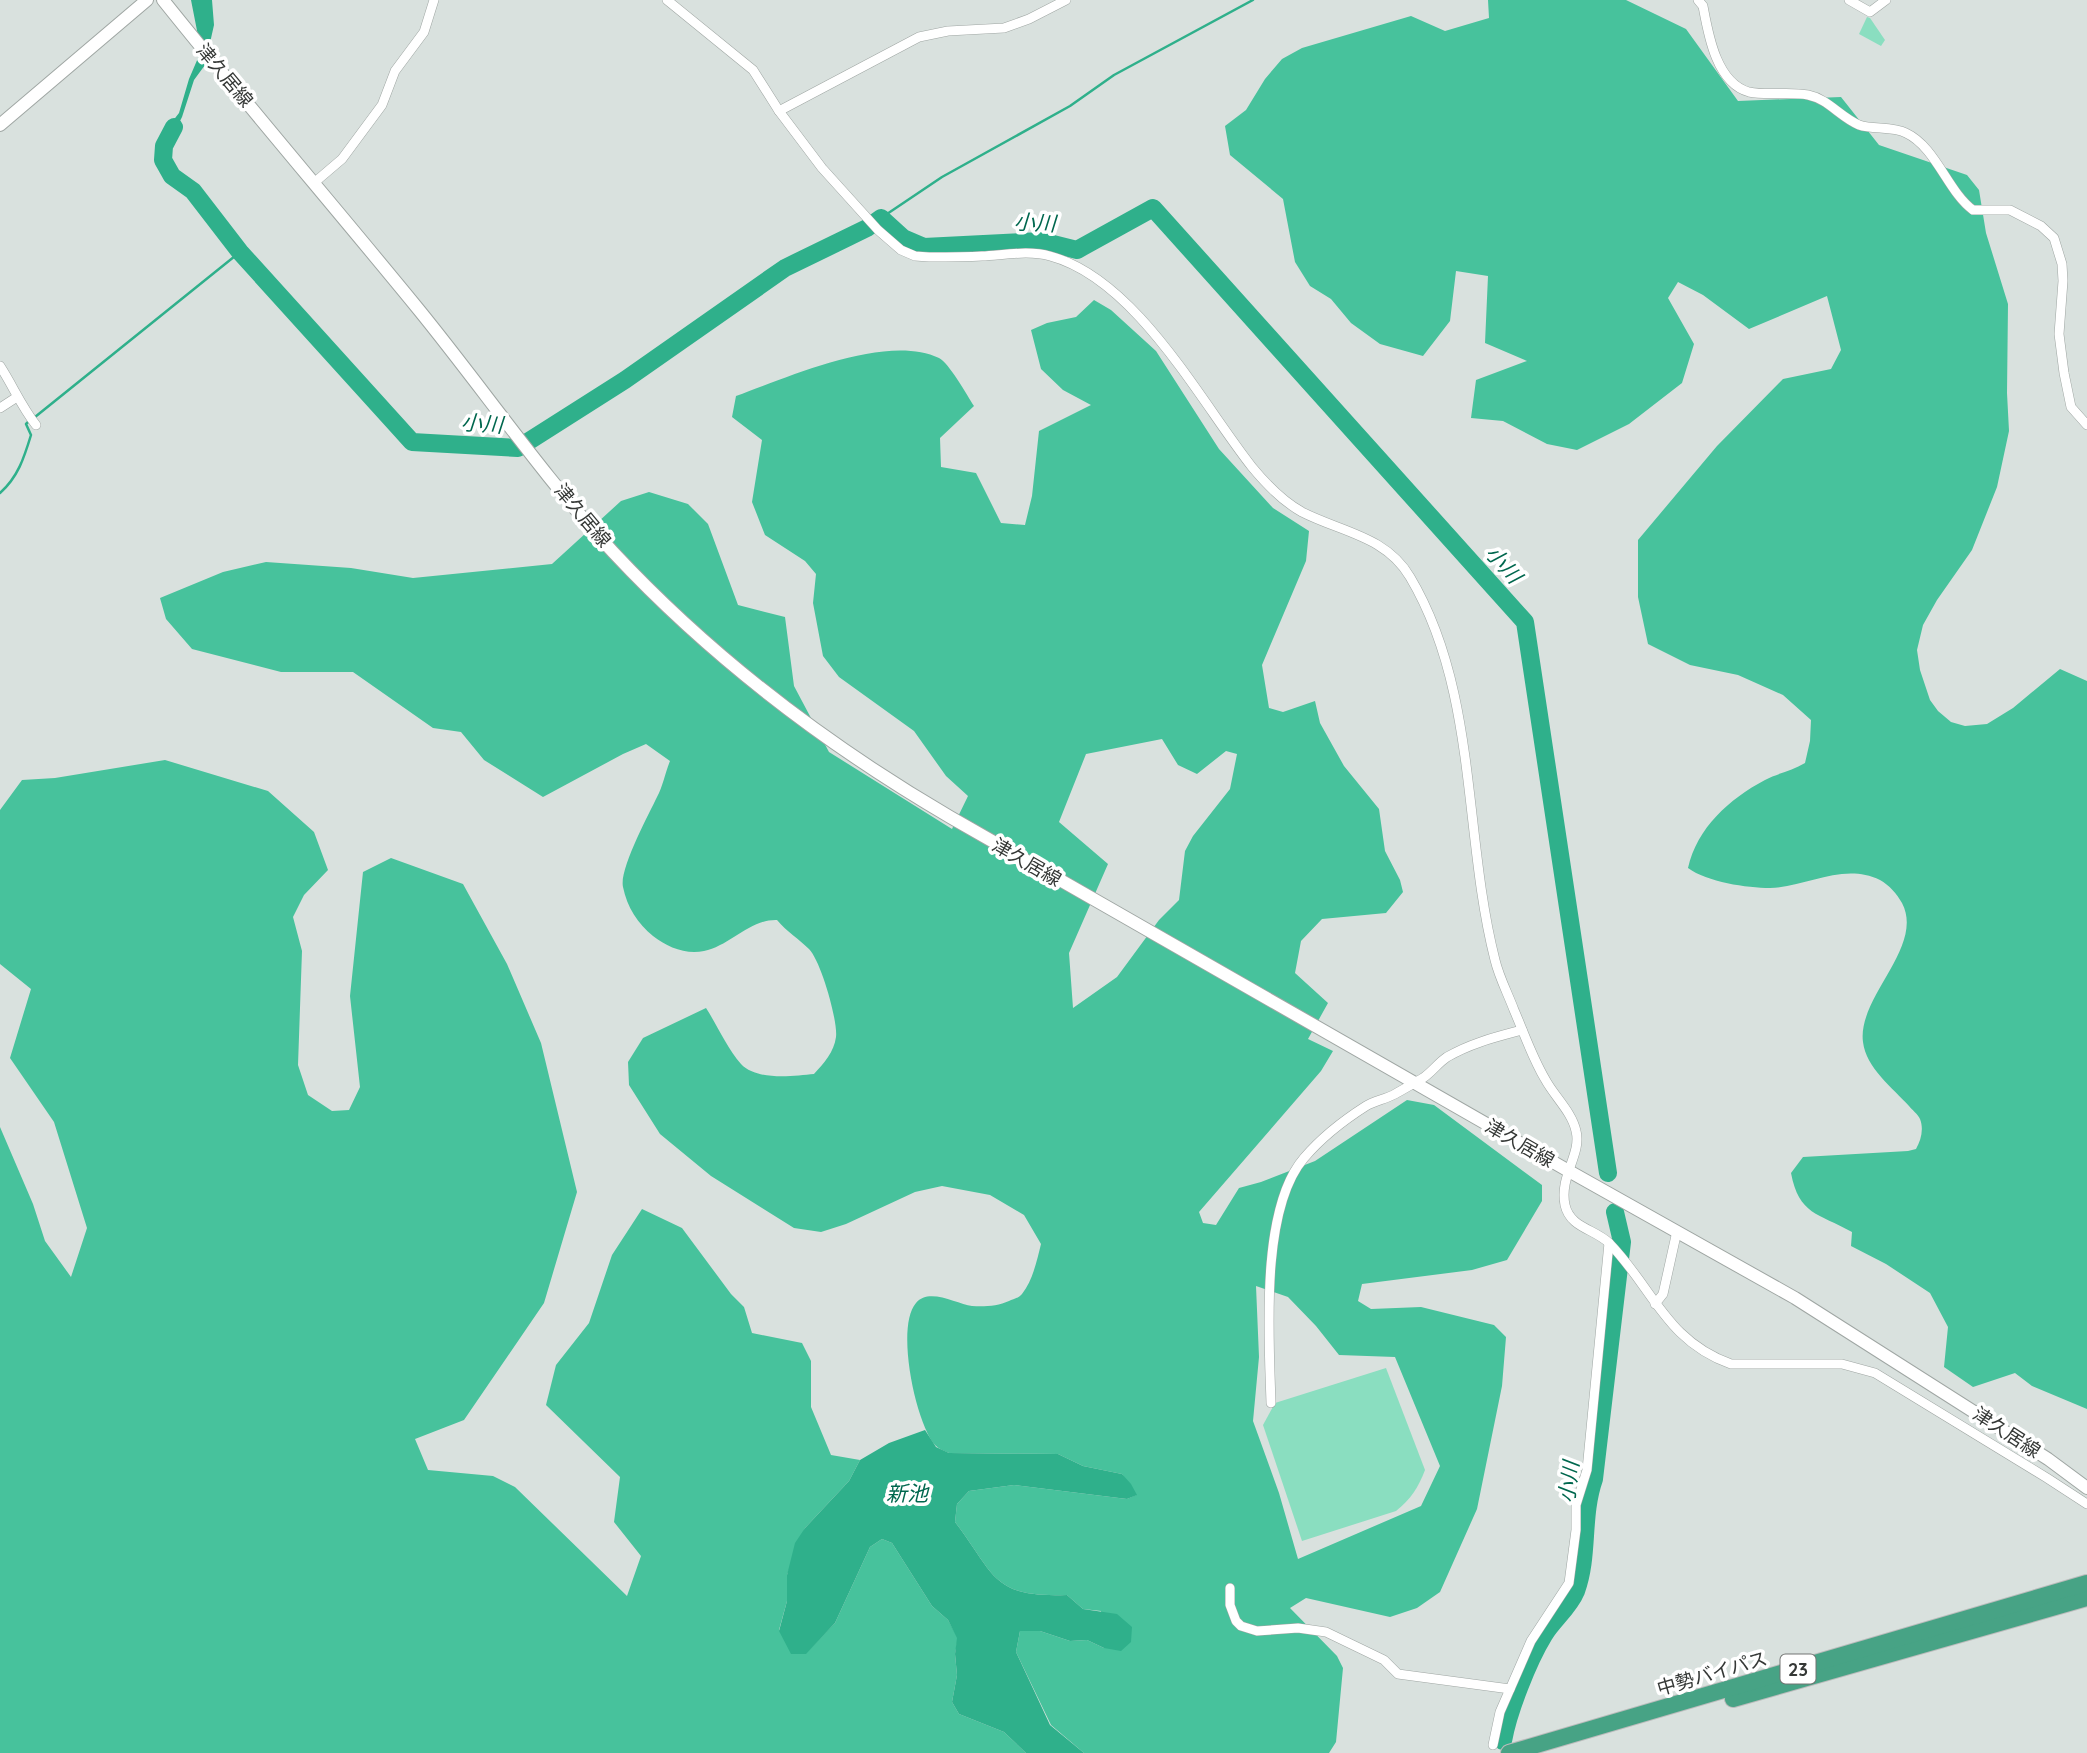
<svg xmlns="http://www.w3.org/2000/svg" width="2087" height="1753" font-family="Quicksand,'Noto Sans JP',sans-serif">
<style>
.green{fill:#8adec0}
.forest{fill:#47c29c;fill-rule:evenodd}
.water{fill:#2fb08b}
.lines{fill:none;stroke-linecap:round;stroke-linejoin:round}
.stream{stroke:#2fb08b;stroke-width:2.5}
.river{stroke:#2fb08b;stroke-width:18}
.street-casing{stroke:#9fa6a3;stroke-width:10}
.secondary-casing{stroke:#9fa6a3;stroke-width:14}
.highway-casing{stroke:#babbbb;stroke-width:18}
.street{stroke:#fff;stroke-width:9}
.secondary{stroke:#fff;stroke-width:12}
.highway{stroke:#47a385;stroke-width:16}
.labels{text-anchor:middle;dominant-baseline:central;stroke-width:7;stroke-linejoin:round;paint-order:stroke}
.shield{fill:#fff;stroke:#727472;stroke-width:2}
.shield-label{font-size:18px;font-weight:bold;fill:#353836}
.street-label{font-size:19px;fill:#353836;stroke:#fff}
.water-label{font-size:21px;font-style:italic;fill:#00674e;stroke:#fff}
</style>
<rect width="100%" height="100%" fill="#d9e1de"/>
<g class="green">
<polygon points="1867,17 1870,18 1885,40 1881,46 1859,34"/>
<path d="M 1386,1368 L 1425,1470 C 1418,1488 1411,1499 1396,1511 L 1302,1541 L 1263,1425 L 1275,1403 Z"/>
</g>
<g class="forest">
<path d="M 1488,0 L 1626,0 L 1686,29 L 1738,101 L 1841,97 L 1879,145 L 1967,175 L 1979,190 L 1986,233 L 2008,304 L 2007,393 L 2009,431 L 1997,487 L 1972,550 L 1937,600 L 1923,625 L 1917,650 L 1920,670 L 1930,700 L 1938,711 L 1951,722 L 1965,726 L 1987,724 L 2013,708 L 2060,669 L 2087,681 L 2087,1409 L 2032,1386 L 2015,1373 L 1973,1387 L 1944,1367 L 1948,1327 L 1930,1293 L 1886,1264 L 1851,1246 L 1852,1232 C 1818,1213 1799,1215 1791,1173 L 1803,1157 L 1908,1151 L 1916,1149 C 1921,1140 1924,1129 1920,1119 C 1918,1114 1912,1110 1909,1106 C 1893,1088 1866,1068 1863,1042 C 1857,997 1925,947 1902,903 C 1897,894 1889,885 1880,880 C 1843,862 1807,887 1770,888 C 1747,888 1707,882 1688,868 C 1697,828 1729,799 1765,780 C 1778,773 1792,771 1805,763 L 1810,741 L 1811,720 L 1783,695 L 1738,675 L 1690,665 L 1648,644 L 1638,597 L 1638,540 L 1717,446 L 1783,379 L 1831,369 L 1841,350 L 1827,296 L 1749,329 L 1703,295 L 1678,282 L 1668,298 L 1694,344 L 1682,383 L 1629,424 L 1577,450 L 1547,444 L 1503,421 L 1471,418 L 1476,380 L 1527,361 L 1485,343 L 1488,276 L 1456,271 L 1450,321 L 1423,356 L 1380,344 L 1351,323 L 1331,299 L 1310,286 L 1295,262 L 1283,199 L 1230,155 L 1225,126 L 1246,110 L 1265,79 L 1282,59 L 1302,48 L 1411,16 L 1445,31 L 1489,18 Z"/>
<path d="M 1094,300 L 1111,310 L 1156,351 L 1219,449 L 1273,508 L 1309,531 L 1306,561 L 1262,665 L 1269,708 L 1283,712 L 1315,701 L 1320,723 L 1344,766 L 1379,809 L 1385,851 L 1400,880 L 1403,892 L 1386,913 L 1322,919 L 1301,941 L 1295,973 L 1328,1003 L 1308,1039 L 1333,1051 L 1321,1071 L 1199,1212 L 1203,1223 L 1216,1225 L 1239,1188 L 1261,1182 L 1315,1161 L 1407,1100 L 1434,1105 L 1542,1185 L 1542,1201 L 1507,1260 L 1472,1270 L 1362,1284 L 1358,1301 L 1371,1309 L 1421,1307 L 1494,1325 L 1506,1337 L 1502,1386 L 1477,1509 L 1440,1592 L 1417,1608 L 1390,1617 L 1306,1598 L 1290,1608 L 1337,1656 L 1343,1668 L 1336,1742 L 1329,1753 L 1084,1753 L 1051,1725 L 1016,1652 L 1020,1631 L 1040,1631 L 1070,1641 L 1087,1640 L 1104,1648 L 1101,1611 L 1083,1609 L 1067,1595 C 991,1598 995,1574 955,1522 L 957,1504 L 969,1491 L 1014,1485 L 1127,1499 L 1136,1495 L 1122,1474 L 1083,1466 L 1058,1454 L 949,1453 C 944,1451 939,1449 935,1445 C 916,1424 895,1327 916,1303 C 929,1287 957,1304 972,1306 C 984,1307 998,1306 1009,1301 C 1013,1299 1019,1298 1022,1294 C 1033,1280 1037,1260 1041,1244 L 1024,1215 L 990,1195 L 942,1186 L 915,1192 L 846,1224 L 821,1232 L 794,1228 L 711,1176 L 660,1134 L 629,1085 L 628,1062 L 643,1038 L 706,1008 C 717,1025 727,1048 741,1064 C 757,1081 793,1076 814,1074 C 824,1063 834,1052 836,1037 C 838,1021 821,961 809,949 C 799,939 787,932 777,920 C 750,919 730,946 704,951 C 686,955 667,947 653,936 C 638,924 627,907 623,887 C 619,869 649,814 657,797 C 663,786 665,773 670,761 L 646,744 L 623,754 L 543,797 L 484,760 L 461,732 L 433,728 L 353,672 L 281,672 L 192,649 L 166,619 L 160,598 L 223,572 L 266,562 L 351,568 L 413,578 L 552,564 L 621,501 L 649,492 L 688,504 L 708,524 L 738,605 L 785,617 L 794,686 L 829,752 L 952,829 L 968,796 L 946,776 L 914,731 L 839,677 L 823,656 L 813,603 L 816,574 L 805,561 L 765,535 L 752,502 L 762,440 L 732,417 L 736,396 C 789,377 886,333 939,358 C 949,363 967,395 974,406 L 940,438 L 941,467 L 976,473 L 1001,523 L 1025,525 L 1032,496 L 1039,431 L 1091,405 L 1063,390 L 1041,369 L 1031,330 L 1047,323 L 1076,317 ZM 1162,739 L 1178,765 L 1197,774 L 1226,751 L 1237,754 L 1230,789 L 1193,836 L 1185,851 L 1179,900 L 1159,920 L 1117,977 L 1073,1008 L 1069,953 L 1108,864 L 1059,822 L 1086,754 ZM 1256,1286 L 1288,1297 L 1316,1326 L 1339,1355 L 1395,1357 L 1440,1466 L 1421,1506 L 1298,1559 L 1279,1493 L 1253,1421 L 1259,1357 Z"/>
<polygon points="165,760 268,791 314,832 328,870 304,895 293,917 302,951 298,1065 308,1095 332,1111 349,1110 360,1087 350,996 363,872 391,858 463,884 507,964 541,1043 577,1192 544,1303 464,1420 415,1439 428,1470 493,1476 515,1487 627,1596 641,1556 614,1522 620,1477 546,1405 556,1365 589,1323 612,1255 642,1209 682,1228 731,1294 744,1307 752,1333 802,1343 811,1361 811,1407 831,1455 860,1460 849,1481 805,1528 787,1575 787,1601 779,1630 806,1653 835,1623 870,1547 882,1539 892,1543 932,1606 948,1620 958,1638 955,1654 957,1675 952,1702 959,1714 1004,1732 1026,1753 0,1753 0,1127 33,1204 45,1241 71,1277 87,1228 54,1122 10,1058 31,989 0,964 0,810 22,780 55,778"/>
</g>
<g class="water">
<polygon points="191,0 212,0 214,25 205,65 194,80 182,117 167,147 161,144 162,135 179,113 189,79 201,51"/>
<path d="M 925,1430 L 936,1447 L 949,1453 L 1058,1454 L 1083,1466 L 1122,1474 L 1131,1484 L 1137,1495 L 1127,1499 L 1014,1485 L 969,1491 L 957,1504 L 955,1522 C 995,1574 991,1598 1067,1595 L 1083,1609 L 1117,1614 L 1132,1627 L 1131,1642 L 1121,1651 L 1104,1648 L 1087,1640 L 1070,1641 L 1040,1631 L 1020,1631 L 1016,1652 L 1050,1725 L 1084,1753 L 1026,1753 L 1004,1732 L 959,1714 L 952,1702 L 957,1675 L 955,1654 L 957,1638 L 948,1620 L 932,1606 L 892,1543 L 882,1539 L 870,1547 L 835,1623 L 806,1654 L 791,1654 L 779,1631 L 787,1601 L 787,1575 L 795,1543 L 805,1528 L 849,1481 L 860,1460 L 889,1443 Z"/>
</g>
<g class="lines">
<g class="stream">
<polyline points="881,218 942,177 1070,106 1114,75 1253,0"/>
<polyline points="35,417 240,252"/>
<path d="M 0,493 C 18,477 24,458 31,435 L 26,424 L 29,421"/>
</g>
<g class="river">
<polyline points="174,127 164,146 163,160 172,176 193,191 240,252 412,442 518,448 625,380 785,268 867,228 881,218 903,238 924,247 1041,241 1077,250 1153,208 1525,622 1608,1173"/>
<path d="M 1503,1741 C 1508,1712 1528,1661 1544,1635 C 1553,1620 1569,1608 1576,1591 C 1589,1556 1581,1516 1594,1479 L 1622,1242 L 1615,1212"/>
</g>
<defs>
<g id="street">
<path d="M 667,0 L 753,70 L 779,111 L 822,168 L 878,230 L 901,250 L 915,256 L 929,257 C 947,257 965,257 982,256 C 1004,255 1029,250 1050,256 C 1136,279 1200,401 1252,467 C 1266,484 1282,501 1302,512 C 1341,532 1386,536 1410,577 C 1478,691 1463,835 1495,960 C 1499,977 1508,994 1514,1010 C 1524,1033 1532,1057 1545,1079 C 1554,1096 1572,1112 1576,1131 C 1582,1154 1559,1176 1565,1205 C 1570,1228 1595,1229 1609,1243 C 1653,1288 1666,1341 1731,1364 L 1842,1364 L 1875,1373 L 2047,1478 L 2087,1504"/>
<path d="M 1698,0 L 1703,6 C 1708,33 1716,83 1749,92 C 1768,96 1789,91 1808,95 C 1828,99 1840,117 1859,125 C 1873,130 1892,126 1906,133 C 1936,147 1948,192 1973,210 L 2010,210 L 2041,226 L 2054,238 L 2062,264 L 2063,281 L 2059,334 L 2064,373 L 2071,407 L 2087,425"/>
<polyline points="1849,0 1870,12 1886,0"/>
<polyline points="779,111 919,37 948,31 1004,28 1029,19 1066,0"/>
<polyline points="315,182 342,159 382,105 395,71 424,32 434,0"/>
<path d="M 0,366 C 13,386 21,406 36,425"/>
<polyline points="0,408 17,397"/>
<polyline points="1655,1304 1663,1294 1677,1231"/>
<path d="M 1271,1403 C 1269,1337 1260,1209 1304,1158 C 1321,1138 1344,1120 1366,1106 C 1374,1101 1386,1099 1395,1094 C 1404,1089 1414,1083 1423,1078 C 1432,1072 1438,1063 1447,1057 C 1471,1043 1496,1037 1522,1030"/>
<polyline points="1230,1588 1230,1605 1236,1621 1241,1626 1257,1631 1298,1628 1326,1632 1384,1660 1398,1674 1510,1689"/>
<polyline points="1493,1745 1500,1712 1531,1641 1569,1583 1576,1530 1576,1505 1587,1470 1609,1243"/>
</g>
<g id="secondary">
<path d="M 163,0 C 247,105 334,206 419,310 C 484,390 543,476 613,552 C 711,657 827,745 950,817 L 1567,1170 L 1795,1298 L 2048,1459 L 2087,1488"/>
<polyline points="0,125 147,0"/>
</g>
<g id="highway">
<polyline points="1733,1699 2087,1598"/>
<polyline points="1509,1753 2087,1583"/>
</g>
</defs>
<use href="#street" class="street-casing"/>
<use href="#secondary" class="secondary-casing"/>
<use href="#highway" class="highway-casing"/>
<use href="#street" class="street"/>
<use href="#secondary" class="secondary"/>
<use href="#highway" class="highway"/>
</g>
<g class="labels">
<rect class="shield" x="1780.5" y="1654.5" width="35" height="29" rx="5"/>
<g class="shield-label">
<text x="1798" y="1669">23</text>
</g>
<g class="street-label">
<text transform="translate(225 75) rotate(50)">津久居線</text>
<text transform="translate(583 515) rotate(50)">津久居線</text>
<text transform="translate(1027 862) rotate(30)">津久居線</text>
<text transform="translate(1520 1143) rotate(30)">津久居線</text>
<text transform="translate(2007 1432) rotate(33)">津久居線</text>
<text transform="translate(1712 1673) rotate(-16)">中勢バイパス</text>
</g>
<g class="water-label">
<text transform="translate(1035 222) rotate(3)">小川</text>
<text transform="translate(482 423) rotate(4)">小川</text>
<text transform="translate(1504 564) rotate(48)">小川</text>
<text transform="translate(1568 1482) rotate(-83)">小川</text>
<text x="907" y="1493">新池</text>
</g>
</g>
</svg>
